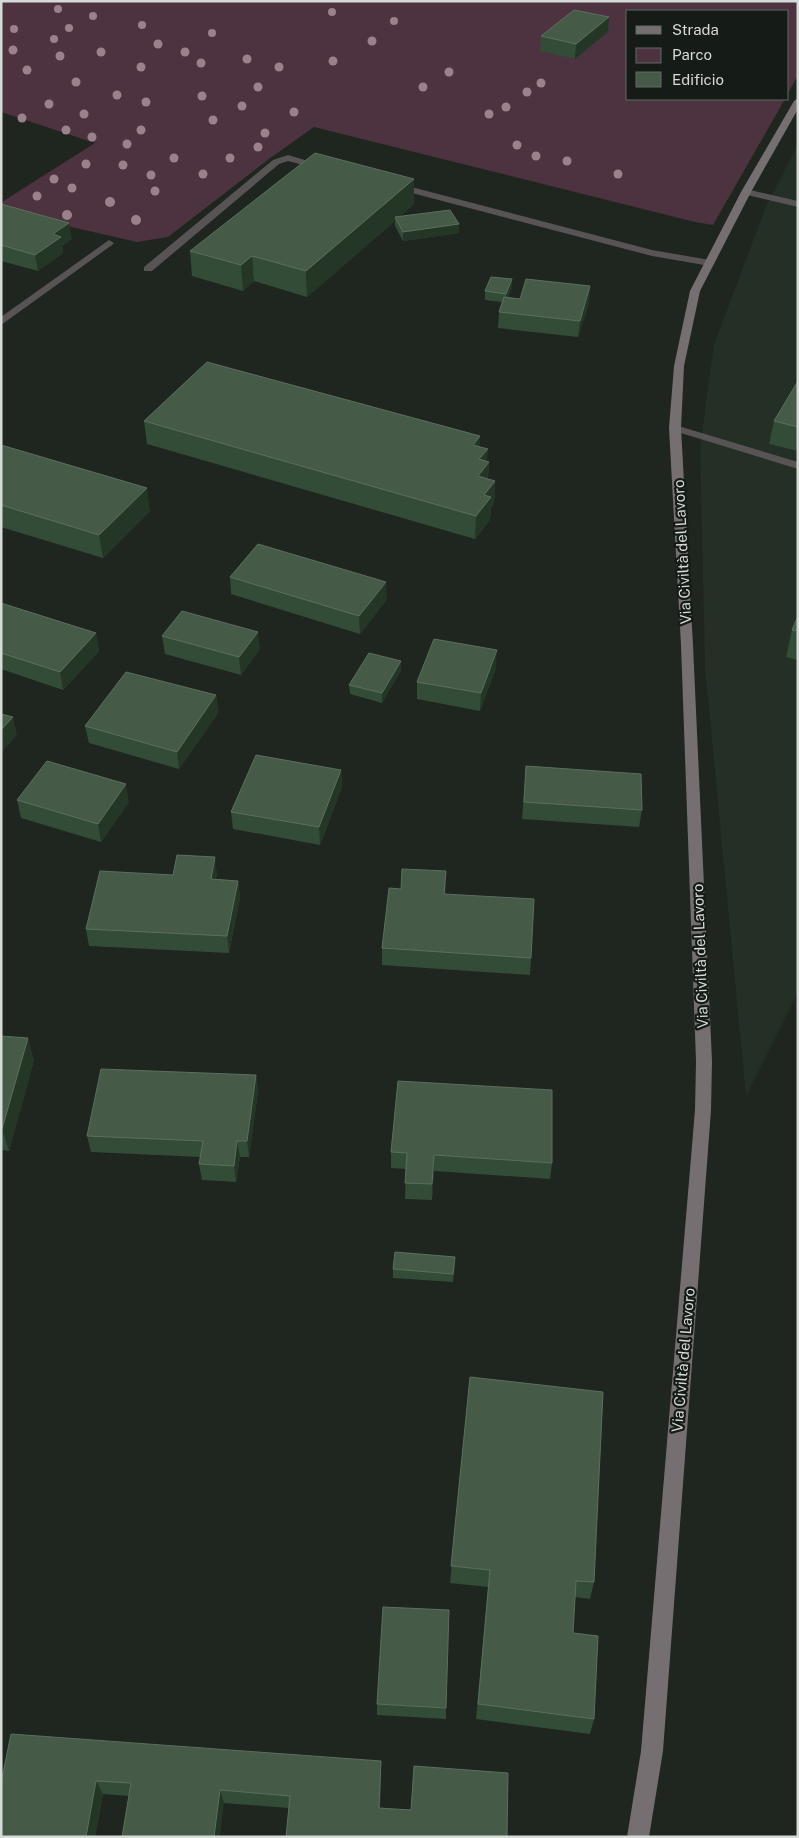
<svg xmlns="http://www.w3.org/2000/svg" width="799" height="1838" font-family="'Public Sans',sans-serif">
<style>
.built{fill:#242f25}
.green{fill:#4c333f}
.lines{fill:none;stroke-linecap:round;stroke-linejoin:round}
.lane{fill:#585455;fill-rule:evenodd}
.secondary{fill:#766f72;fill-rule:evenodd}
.tree{fill:#9a818b}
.wall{fill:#334c37}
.shaded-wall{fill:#243626}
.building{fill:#455b48;stroke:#5c6f5f}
.labels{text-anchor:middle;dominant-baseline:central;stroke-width:4.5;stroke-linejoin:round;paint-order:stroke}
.street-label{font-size:15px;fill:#d7dbd8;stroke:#151b16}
</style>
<rect width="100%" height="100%" fill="#1f251f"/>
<polygon class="built" points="798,145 798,992 746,1096 705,667 700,447 714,344 767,204"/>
<polygon class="green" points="1,1 798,1 798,75 788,93 788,11 628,11 628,99 785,99 713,225 695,222 314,127 269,159 168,237 137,242 1,211 1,204 5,200 95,143 1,112"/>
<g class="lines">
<g class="lane">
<polygon points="288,155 328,167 323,170 288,161 279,164 152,271 144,271 144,267 273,160"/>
<polygon points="396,183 652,250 710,260 715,263 710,266 652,256 393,188 391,186"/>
<polygon points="746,189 798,201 798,207 743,194 743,190"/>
<polygon points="109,240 114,243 112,245 1,325 1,317"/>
<polygon points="675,425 798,462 798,469 671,430 669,428"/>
</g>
<polygon class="secondary" points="798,98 798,109 751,192 700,291 684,366 681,428 693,645 712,1061 711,1110 663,1751 649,1837 627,1837 641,1751 695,1110 696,1061 681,645 669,428 674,366 690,291 741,192 794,101"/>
</g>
<g class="tree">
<circle cx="58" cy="9" r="4"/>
<circle cx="332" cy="12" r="4"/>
<circle cx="93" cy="16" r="4"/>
<circle cx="394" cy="21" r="4"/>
<circle cx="142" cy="25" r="4"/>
<circle cx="69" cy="28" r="4"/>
<circle cx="14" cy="29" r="4"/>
<circle cx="212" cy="33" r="4"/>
<circle cx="54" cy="39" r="4"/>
<circle cx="372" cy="41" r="4.5"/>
<circle cx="158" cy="44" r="4.5"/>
<circle cx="13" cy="50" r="4.5"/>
<circle cx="101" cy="52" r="4.5"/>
<circle cx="185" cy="52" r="4.5"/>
<circle cx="60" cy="56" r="4.5"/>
<circle cx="247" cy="59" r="4.5"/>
<circle cx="333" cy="61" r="4.5"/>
<circle cx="201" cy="63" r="4.5"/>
<circle cx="141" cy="67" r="4.5"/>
<circle cx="279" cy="67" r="4.5"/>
<circle cx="27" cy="70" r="4.5"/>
<circle cx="449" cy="72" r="4.5"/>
<circle cx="76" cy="82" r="4.5"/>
<circle cx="541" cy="83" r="4.5"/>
<circle cx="258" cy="87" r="4.5"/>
<circle cx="423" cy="87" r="4.5"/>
<circle cx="527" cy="92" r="4.5"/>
<circle cx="117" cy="95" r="4.5"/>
<circle cx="202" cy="96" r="4.5"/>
<circle cx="146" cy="102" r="4.5"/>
<circle cx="49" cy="104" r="4.5"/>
<circle cx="242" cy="106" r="4.5"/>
<circle cx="506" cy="107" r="4.5"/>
<circle cx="294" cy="112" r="4.5"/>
<circle cx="84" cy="114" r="4.5"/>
<circle cx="489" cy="114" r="4.5"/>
<circle cx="22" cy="118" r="4.5"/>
<circle cx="213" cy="120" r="4.5"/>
<circle cx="66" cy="130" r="4.5"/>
<circle cx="141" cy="130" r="4.5"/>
<circle cx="265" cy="133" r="4.5"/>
<circle cx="92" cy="137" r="4.5"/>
<circle cx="127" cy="144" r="4.5"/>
<circle cx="517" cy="145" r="4.5"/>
<circle cx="258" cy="147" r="4.5"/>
<circle cx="536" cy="156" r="4.5"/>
<circle cx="174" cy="158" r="4.5"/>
<circle cx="230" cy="158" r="4.5"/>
<circle cx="567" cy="161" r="4.5"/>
<circle cx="86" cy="164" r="4.5"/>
<circle cx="123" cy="165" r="4.5"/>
<circle cx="203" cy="174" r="4.5"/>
<circle cx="618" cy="174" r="4.5"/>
<circle cx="151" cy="175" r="4.5"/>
<circle cx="54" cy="179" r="4.5"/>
<circle cx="72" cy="188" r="4.5"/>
<circle cx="155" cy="191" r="4.5"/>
<circle cx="37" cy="196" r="4.5"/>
<circle cx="110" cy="202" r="5"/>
<circle cx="67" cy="215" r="5"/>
<circle cx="136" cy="220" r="5"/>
</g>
<g class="wall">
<polygon points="608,32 575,59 540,51 541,36"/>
<polygon points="414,179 414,204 399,217 459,233 403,241 395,226 395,221 307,297 254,281 243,291 192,276 190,251"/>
<polygon points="1,204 72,239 62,246 63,253 38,271 1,261"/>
<polygon points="512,288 508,297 520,299 589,303 578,337 498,328 499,312 502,302 485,300 485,291"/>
<polygon points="798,381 798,451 769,444 774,421"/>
<polygon points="144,421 480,436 479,446 487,462 489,462 488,479 495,481 494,504 491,507 490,520 475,539 147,444"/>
<polygon points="1,445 150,511 103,558 1,527"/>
<polygon points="230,577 387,599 360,634 231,594"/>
<polygon points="1,603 96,633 99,651 63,690 1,669"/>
<polygon points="798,616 798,660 786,657 792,630"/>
<polygon points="162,636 260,649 241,675 165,654"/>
<polygon points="496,668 480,711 417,699 417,682"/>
<polygon points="401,670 382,703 350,694 349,685"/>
<polygon points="216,695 218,713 179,769 89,743 85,726"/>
<polygon points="526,766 642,810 639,827 522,819"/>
<polygon points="341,770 342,787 320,845 233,829 231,812"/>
<polygon points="17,800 129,802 101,842 21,818"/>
<polygon points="217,874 216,879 238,881 240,898 229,953 89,946 86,929 173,875"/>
<polygon points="401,889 446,889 445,894 531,958 530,975 382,965 382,948"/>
<polygon points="1,1036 34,1060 9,1151 1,1150"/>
<polygon points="256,1075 258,1091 249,1157 240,1157 236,1182 202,1180 199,1164 200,1157 91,1152 87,1136"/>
<polygon points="391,1152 552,1163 550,1179 434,1171 432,1200 405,1199 406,1169 391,1168"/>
<polygon points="455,1265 453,1282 393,1278 393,1269"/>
<polygon points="470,1377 594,1582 590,1599 575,1597 573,1633 594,1719 590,1734 476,1719 488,1587 450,1583"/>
<polygon points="377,1704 446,1708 446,1719 377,1715"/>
<polygon points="381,1775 380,1808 507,1837 289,1808 103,1794 95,1837 1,1837 1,1783"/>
</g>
<g class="shaded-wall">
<polygon points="609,17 608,32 575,59 576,44"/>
<polygon points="414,179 414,204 396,220 395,217 395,221 307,297 306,271"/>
<polygon points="69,223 72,239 62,246 63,253 38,271 35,255 53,234"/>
<polygon points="459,224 459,233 403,241 403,232"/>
<polygon points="252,256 254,281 243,291 241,265"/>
<polygon points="512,279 512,288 506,302 506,294"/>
<polygon points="590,286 589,303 578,337 580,321"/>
<polygon points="480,436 479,459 473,445"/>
<polygon points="488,449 487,464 489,462 487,485 477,499 479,459"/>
<polygon points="495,481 494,504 491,507 490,520 475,539 476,516 484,495"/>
<polygon points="147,488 150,511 103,558 99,535"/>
<polygon points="386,582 387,599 360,634 359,616"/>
<polygon points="258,632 260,649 241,675 239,657"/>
<polygon points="96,633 99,651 63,690 60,672"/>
<polygon points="497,650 496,668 480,711 481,693"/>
<polygon points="401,661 401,670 382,703 382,693"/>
<polygon points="216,695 218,713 179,769 177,752"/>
<polygon points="13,717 17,735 1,753 1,730"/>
<polygon points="341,770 342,787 320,845 319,827"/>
<polygon points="126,784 129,802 101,842 98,824"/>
<polygon points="215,857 217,874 213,896 211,879"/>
<polygon points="446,871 446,889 444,911 444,894"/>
<polygon points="238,881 240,898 229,953 227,936"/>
<polygon points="28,1038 34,1060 9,1151 2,1129"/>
<polygon points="256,1075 258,1091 249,1157 247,1141"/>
<polygon points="237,1141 240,1157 236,1182 234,1166"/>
<polygon points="434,1155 434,1171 432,1200 432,1184"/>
<polygon points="381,1761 381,1775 379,1821 379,1808"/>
<polygon points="96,1781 103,1794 95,1837 86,1837"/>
<polygon points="220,1790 224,1803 220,1837 214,1837"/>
</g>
<g class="building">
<polygon points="574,10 609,17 576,44 541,36"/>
<polygon points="315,153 414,179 306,271 252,256 241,265 190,251"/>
<polygon points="1,204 69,223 53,234 61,237 35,255 1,245"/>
<polygon points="450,210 459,224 403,232 395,217"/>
<polygon points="491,277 512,279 506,294 485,291"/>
<polygon points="526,279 590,286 580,321 499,312 504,297 520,299"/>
<polygon points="207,362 480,436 473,445 488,449 479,459 489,462 478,476 495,481 484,495 491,497 476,516 144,421"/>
<polygon points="798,381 798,427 774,421"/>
<polygon points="1,445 147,488 99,535 1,505"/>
<polygon points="258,544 386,582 359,616 230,577"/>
<polygon points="1,603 96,633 60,672 1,653"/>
<polygon points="182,611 258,632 239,657 162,636"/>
<polygon points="798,616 798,631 792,630"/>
<polygon points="434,639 497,650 481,693 417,682"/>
<polygon points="369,653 401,661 382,693 349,685"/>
<polygon points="126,672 216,695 177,752 85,726"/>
<polygon points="1,714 13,717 1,730"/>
<polygon points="256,755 341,770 319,827 231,812"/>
<polygon points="47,761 126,784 98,824 17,800"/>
<polygon points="526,766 641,774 642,810 524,802"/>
<polygon points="177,855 215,857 211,879 238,881 227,936 86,929 100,871 173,875"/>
<polygon points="402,869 446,871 444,894 534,899 531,958 382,948 389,888 401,889"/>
<polygon points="1,1036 28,1038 2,1129 1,1129"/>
<polygon points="101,1069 256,1075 247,1141 237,1141 234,1166 199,1164 203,1141 87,1136"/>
<polygon points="398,1081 552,1090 552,1163 434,1155 432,1184 405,1183 407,1153 391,1152"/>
<polygon points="395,1252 455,1257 453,1274 393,1269"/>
<polygon points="470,1377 603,1392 594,1582 576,1581 573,1633 598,1636 594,1719 478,1704 490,1570 451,1566"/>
<polygon points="383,1607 449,1610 446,1708 377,1704"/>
<polygon points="11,1734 381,1761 379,1808 411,1810 414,1766 508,1773 507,1837 286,1837 290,1796 220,1790 214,1837 122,1837 131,1783 96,1781 86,1837 1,1837 1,1783"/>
</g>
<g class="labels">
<g class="street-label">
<text transform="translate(682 552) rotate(-93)">Via Civiltà del Lavoro</text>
<text transform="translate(700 956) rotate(-92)">Via Civiltà del Lavoro</text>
<text transform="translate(683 1360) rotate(-85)">Via Civiltà del Lavoro</text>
</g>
</g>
<rect width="799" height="1838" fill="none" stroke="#d7dbd8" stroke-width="5"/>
<rect x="626" y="10" width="162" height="90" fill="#151b16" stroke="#636864"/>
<rect x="636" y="26" width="25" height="8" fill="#766f72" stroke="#636864"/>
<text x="672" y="35" font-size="15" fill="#d7dbd8">Strada</text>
<rect x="636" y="48" width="25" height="15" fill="#4c333f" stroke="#636864"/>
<text x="672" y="60" font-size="15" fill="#d7dbd8">Parco</text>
<rect x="636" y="72" width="25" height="15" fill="#455b48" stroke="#636864"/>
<text x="672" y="85" font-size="15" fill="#d7dbd8">Edificio</text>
</svg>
